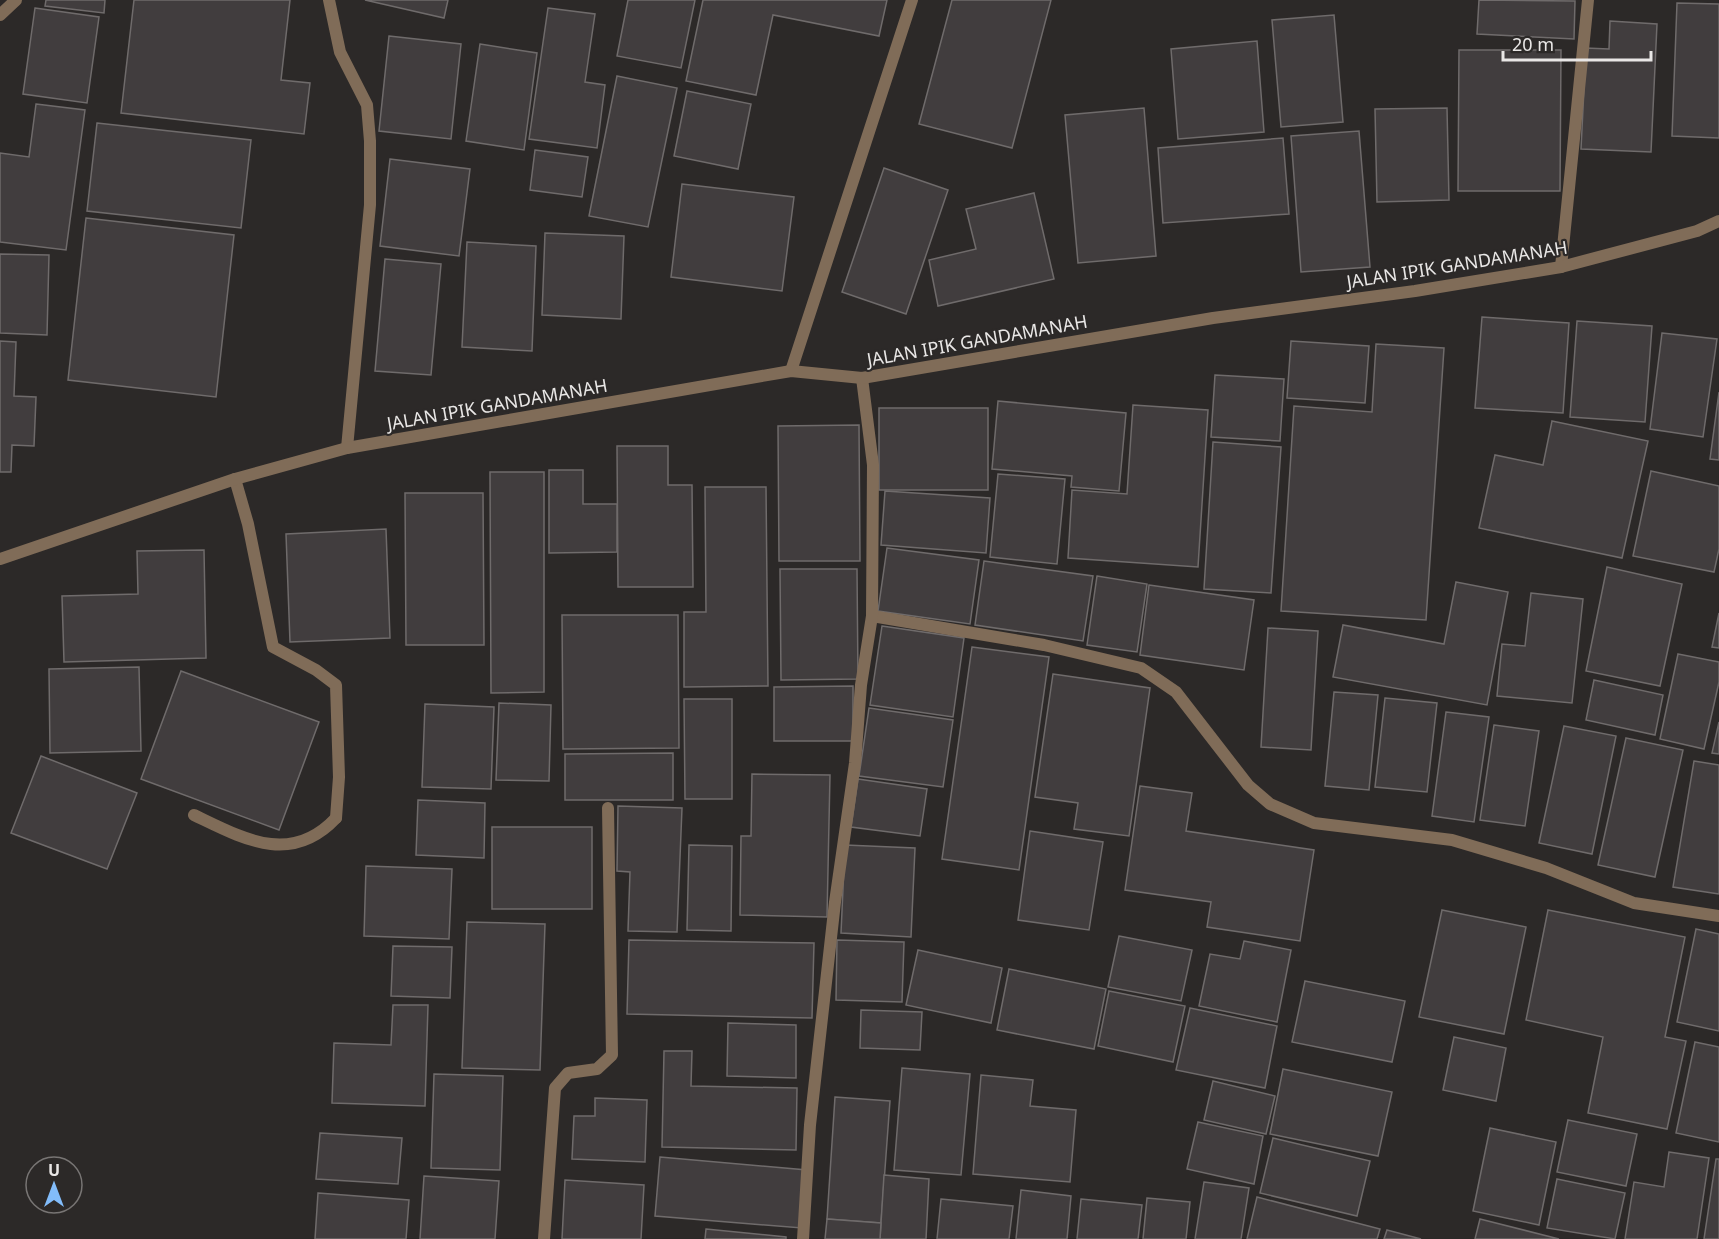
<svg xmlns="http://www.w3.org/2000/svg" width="1719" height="1239" font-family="'Noto Sans',sans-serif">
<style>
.building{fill:#413d3e;stroke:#6f6b6b;stroke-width:1.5}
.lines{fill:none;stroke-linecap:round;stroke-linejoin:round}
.service{stroke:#806c58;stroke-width:12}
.minor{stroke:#806c58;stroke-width:12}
.tertiary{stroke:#806c58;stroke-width:12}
.labels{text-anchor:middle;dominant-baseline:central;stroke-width:4.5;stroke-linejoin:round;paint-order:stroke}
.street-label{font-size:18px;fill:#e9e7e6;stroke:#2c2928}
</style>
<rect width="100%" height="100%" fill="#2c2928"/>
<g class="building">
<polygon points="46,0 105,0 104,13 45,6"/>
<polygon points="134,0 290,0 281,80 310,83 304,134 121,113"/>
<polygon points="365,0 448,0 444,18"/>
<polygon points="628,0 695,0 681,68 617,56"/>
<polygon points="703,0 887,0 879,36 773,15 756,95 686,81"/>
<polygon points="952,0 1051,0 1012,148 919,124"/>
<polygon points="1479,0 1575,1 1574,39 1477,34"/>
<polygon points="1677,3 1719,4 1719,138 1672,136"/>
<polygon points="35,8 99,17 87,103 23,94"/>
<polygon points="548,8 595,14 585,82 605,85 597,148 529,139"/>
<polygon points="1334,15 1343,122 1281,127 1272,20"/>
<polygon points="1610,21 1657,24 1651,152 1581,149 1586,48 1609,49"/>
<polygon points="389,36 461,44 451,139 379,131"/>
<polygon points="1257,41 1264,132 1178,139 1171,49"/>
<polygon points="480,44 537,53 524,150 466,141"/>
<polygon points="1459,50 1561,50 1560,191 1458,191"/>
<polygon points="617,76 677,88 648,227 589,216"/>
<polygon points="687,91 751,104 738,169 674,156"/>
<polygon points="36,104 85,110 66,250 0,242 0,153 29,157"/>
<polygon points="1144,108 1156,256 1078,263 1065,115"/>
<polygon points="1447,108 1449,200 1377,202 1375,109"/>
<polygon points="97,123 251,140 241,228 87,211"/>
<polygon points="1359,131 1370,267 1301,272 1291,136"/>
<polygon points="1283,138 1289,214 1163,223 1158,148"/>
<polygon points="535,150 588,157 582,197 530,190"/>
<polygon points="390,159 470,169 459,256 380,246"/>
<polygon points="884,168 948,190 906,314 842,292"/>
<polygon points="682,184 794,197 782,291 671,277"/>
<polygon points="1034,193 1054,279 938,306 929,260 976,249 966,209"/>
<polygon points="86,218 234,235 216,397 68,380"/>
<polygon points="545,233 624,236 621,319 542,315"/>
<polygon points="467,242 536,246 532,351 462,347"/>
<polygon points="0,254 49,255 47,335 0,333"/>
<polygon points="385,259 441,264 431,375 375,371"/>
<polygon points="1482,317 1569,323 1563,413 1475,408"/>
<polygon points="1577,321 1652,326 1645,422 1570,417"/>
<polygon points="1662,333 1717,339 1703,437 1650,429"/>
<polygon points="0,341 16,342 14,396 36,397 34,446 12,445 11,472 0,472"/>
<polygon points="1291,341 1369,346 1365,403 1287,398"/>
<polygon points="1376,344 1444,348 1426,620 1281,611 1294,406 1372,412"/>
<polygon points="1215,375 1284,379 1280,441 1211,437"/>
<polygon points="1719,392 1719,460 1710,459"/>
<polygon points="998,401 1126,413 1119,491 1071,487 1072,476 992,469"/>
<polygon points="1133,405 1208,410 1198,567 1068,558 1072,490 1127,494"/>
<rect x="879" y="408" width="109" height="82"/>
<polygon points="1552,421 1648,441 1622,558 1479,528 1495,455 1543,465"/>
<polygon points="859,425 860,561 779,561 778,426"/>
<polygon points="1213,442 1281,447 1271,593 1204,589"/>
<polygon points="617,446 668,446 668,485 692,485 693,587 618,587"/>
<polygon points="549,470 583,470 583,504 617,504 617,552 549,553"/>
<polygon points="1651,471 1719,486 1719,549 1714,572 1633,556"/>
<polygon points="490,472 544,472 544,692 491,693"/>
<polygon points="998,474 1065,479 1057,564 990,557"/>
<polygon points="705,487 766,487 768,686 684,687 684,612 706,612"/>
<polygon points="885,491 990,498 986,553 881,545"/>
<polygon points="405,493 483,493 484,645 406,645"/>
<polygon points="386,529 390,638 290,642 286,534"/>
<polygon points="887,548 979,560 970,624 878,611"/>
<polygon points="204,550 206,658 64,662 62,596 138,594 137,551"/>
<polygon points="984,561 1093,576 1083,641 975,625"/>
<polygon points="1607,567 1682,584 1660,686 1586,671"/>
<polygon points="780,569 857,569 858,679 781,680"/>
<polygon points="1097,576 1147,584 1137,652 1087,645"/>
<polygon points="1456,582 1508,592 1487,705 1333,677 1343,625 1444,644"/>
<polygon points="1149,585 1254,600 1244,670 1140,655"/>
<polygon points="1531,593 1583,599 1572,703 1497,696 1502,644 1525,646"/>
<polygon points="1719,613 1719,648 1712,647"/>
<polygon points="562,615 678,615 679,748 563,749"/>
<polygon points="882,626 964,638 953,717 870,705"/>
<polygon points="1268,628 1318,631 1311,750 1261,747"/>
<polygon points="972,647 1049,657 1019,870 942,859"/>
<polygon points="1678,654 1719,662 1719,682 1704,749 1660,739"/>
<polygon points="139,667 141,751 50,753 49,669"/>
<polygon points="181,671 319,722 279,830 141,779"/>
<polygon points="1053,674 1150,688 1129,836 1074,829 1078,803 1035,797"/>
<polygon points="1594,680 1663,695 1655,735 1586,720"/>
<polygon points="853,686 853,741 774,741 774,687"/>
<polygon points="1334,692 1378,695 1369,790 1325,786"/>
<polygon points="1385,698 1437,703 1427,792 1375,787"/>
<polygon points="684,699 732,699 732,799 685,799"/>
<polygon points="499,703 551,705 549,781 496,780"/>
<polygon points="425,704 494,707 491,789 422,787"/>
<polygon points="869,708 953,720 943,787 859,776"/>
<polygon points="1446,712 1489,717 1474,822 1432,816"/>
<polygon points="1719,722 1719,754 1712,753"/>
<polygon points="1494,725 1539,731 1525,826 1480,820"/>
<polygon points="1564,726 1616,736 1592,854 1539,843"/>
<polygon points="1626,738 1683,750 1655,877 1598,865"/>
<polygon points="673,753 673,800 565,800 565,754"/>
<polygon points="41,756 137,793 107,869 11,833"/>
<polygon points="1694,761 1719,765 1719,894 1673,887"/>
<polygon points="752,774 830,775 827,917 740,915 741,836 751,836"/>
<polygon points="858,779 927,789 920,836 851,827"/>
<polygon points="1140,786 1192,793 1186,831 1314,850 1300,941 1207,927 1211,902 1125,890"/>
<polygon points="418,800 485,803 484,858 416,855"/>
<polygon points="618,806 682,808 677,932 628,931 630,872 617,871"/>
<rect x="492" y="827" width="100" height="82"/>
<polygon points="1030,831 1103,842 1089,930 1018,920"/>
<polygon points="689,845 732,846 731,931 687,930"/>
<polygon points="845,845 915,848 911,937 841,933"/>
<polygon points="366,866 452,869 449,939 364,936"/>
<polygon points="1442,910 1526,927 1504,1034 1419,1017"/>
<polygon points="1548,910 1685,937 1665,1037 1686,1041 1667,1129 1588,1113 1603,1037 1526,1020"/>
<polygon points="467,922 545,924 540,1070 462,1068"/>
<polygon points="1696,929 1719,934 1719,1031 1677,1022"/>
<polygon points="1119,936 1192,950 1181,1001 1108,987"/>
<polygon points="629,940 814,943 812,1018 627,1014"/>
<polygon points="837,940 904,942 902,1002 836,1000"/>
<polygon points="1244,941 1291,950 1277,1022 1199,1006 1210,954 1240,959"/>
<polygon points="393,946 452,947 450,998 391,996"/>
<polygon points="918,950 1002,968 991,1023 906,1005"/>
<polygon points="1009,969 1106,989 1094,1049 997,1030"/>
<polygon points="1305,981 1405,1001 1392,1062 1292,1042"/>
<polygon points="1109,991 1185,1006 1173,1062 1098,1046"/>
<polygon points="393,1005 428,1005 425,1106 332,1103 334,1043 391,1045"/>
<polygon points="1190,1008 1277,1026 1265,1088 1176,1070"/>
<polygon points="861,1010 922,1012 920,1050 860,1048"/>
<polygon points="728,1023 796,1025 796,1078 727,1076"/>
<polygon points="1454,1037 1506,1048 1496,1101 1443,1090"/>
<polygon points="1695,1042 1719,1047 1719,1142 1676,1133"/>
<polygon points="664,1051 692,1051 691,1086 797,1088 796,1150 662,1147"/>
<polygon points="902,1068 970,1074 961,1175 894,1170"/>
<polygon points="1283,1069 1392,1092 1378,1156 1270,1134"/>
<polygon points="434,1074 503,1076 500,1170 431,1168"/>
<polygon points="981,1075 1033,1080 1030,1106 1076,1110 1070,1182 973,1174"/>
<polygon points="1213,1081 1275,1096 1266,1134 1204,1120"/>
<polygon points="835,1097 890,1101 881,1223 827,1219"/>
<polygon points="595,1098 647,1100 645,1162 572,1159 574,1116 595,1116"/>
<polygon points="1568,1120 1637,1134 1626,1186 1557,1172"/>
<polygon points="1198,1122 1263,1136 1254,1184 1187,1169"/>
<polygon points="1490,1128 1556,1142 1539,1225 1473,1211"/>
<polygon points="320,1133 402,1138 398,1184 316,1179"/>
<polygon points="1273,1138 1370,1161 1357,1216 1260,1193"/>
<polygon points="1669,1152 1709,1158 1697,1239 1625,1239 1634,1182 1664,1187"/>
<polygon points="660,1157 807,1170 802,1228 655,1216"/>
<polygon points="1716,1159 1719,1159 1719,1239 1704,1239"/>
<polygon points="884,1175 929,1179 926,1239 880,1239"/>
<polygon points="424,1176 499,1181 495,1239 420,1239"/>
<polygon points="1557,1179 1625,1193 1615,1239 1547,1228"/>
<polygon points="565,1180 644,1185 641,1239 562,1239"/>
<polygon points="1204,1182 1249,1188 1241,1239 1195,1239"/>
<polygon points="1021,1190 1071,1196 1067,1239 1016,1239"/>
<polygon points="318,1193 409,1200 406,1239 315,1239"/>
<polygon points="1257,1197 1380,1229 1377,1239 1247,1239"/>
<polygon points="1147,1198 1190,1202 1186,1239 1143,1239"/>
<polygon points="941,1199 1013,1206 1009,1239 937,1239"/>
<polygon points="1081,1199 1142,1205 1138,1239 1077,1239"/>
<polygon points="827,1219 881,1223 880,1239 825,1239"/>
<polygon points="1480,1219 1559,1239 1475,1239"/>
<polygon points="706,1229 786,1237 786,1239 705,1239"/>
<polygon points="1387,1230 1421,1239 1384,1239"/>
</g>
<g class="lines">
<path class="service" d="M 194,815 C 244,839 291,866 336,818"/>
<g class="minor">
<polyline points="329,0 340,52 367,105 370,141 370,205 347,448"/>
<polyline points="0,15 16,0"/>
<polyline points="1561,267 1588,0"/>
<polyline points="791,371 912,0"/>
<polyline points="235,479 248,524 273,647 316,670 336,685 339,777 336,818"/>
<polyline points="872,616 1044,645 1141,668 1176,692 1248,785 1270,804 1314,823 1452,840 1546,868 1634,903 1719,916"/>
<polyline points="544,1239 555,1088 568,1073 597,1069 612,1055 608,808"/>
<polyline points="803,1239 810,1125 835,902 855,763 861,685 872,616 873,465 862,378"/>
</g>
<polyline class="tertiary" points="0,559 235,479 347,448 791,371 862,378 1213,318 1415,291 1561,267 1697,231 1719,221"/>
</g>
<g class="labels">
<g class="street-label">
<text transform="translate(1457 264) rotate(-9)">JALAN IPIK GANDAMANAH</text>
<text transform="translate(977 340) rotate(-10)">JALAN IPIK GANDAMANAH</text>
<text transform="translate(497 404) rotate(-10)">JALAN IPIK GANDAMANAH</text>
</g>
</g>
<g transform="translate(54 1185)"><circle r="28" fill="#2c2928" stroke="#787574" stroke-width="1.5"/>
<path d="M0-4.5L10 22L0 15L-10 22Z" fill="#82bcfa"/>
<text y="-9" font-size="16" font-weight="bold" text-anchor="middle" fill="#e9e7e6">U</text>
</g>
<path d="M1503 51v9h148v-9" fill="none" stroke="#e9e7e6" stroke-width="3"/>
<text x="1512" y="51" font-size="18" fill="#e9e7e6" stroke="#2c2928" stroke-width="4.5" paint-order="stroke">20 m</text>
</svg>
